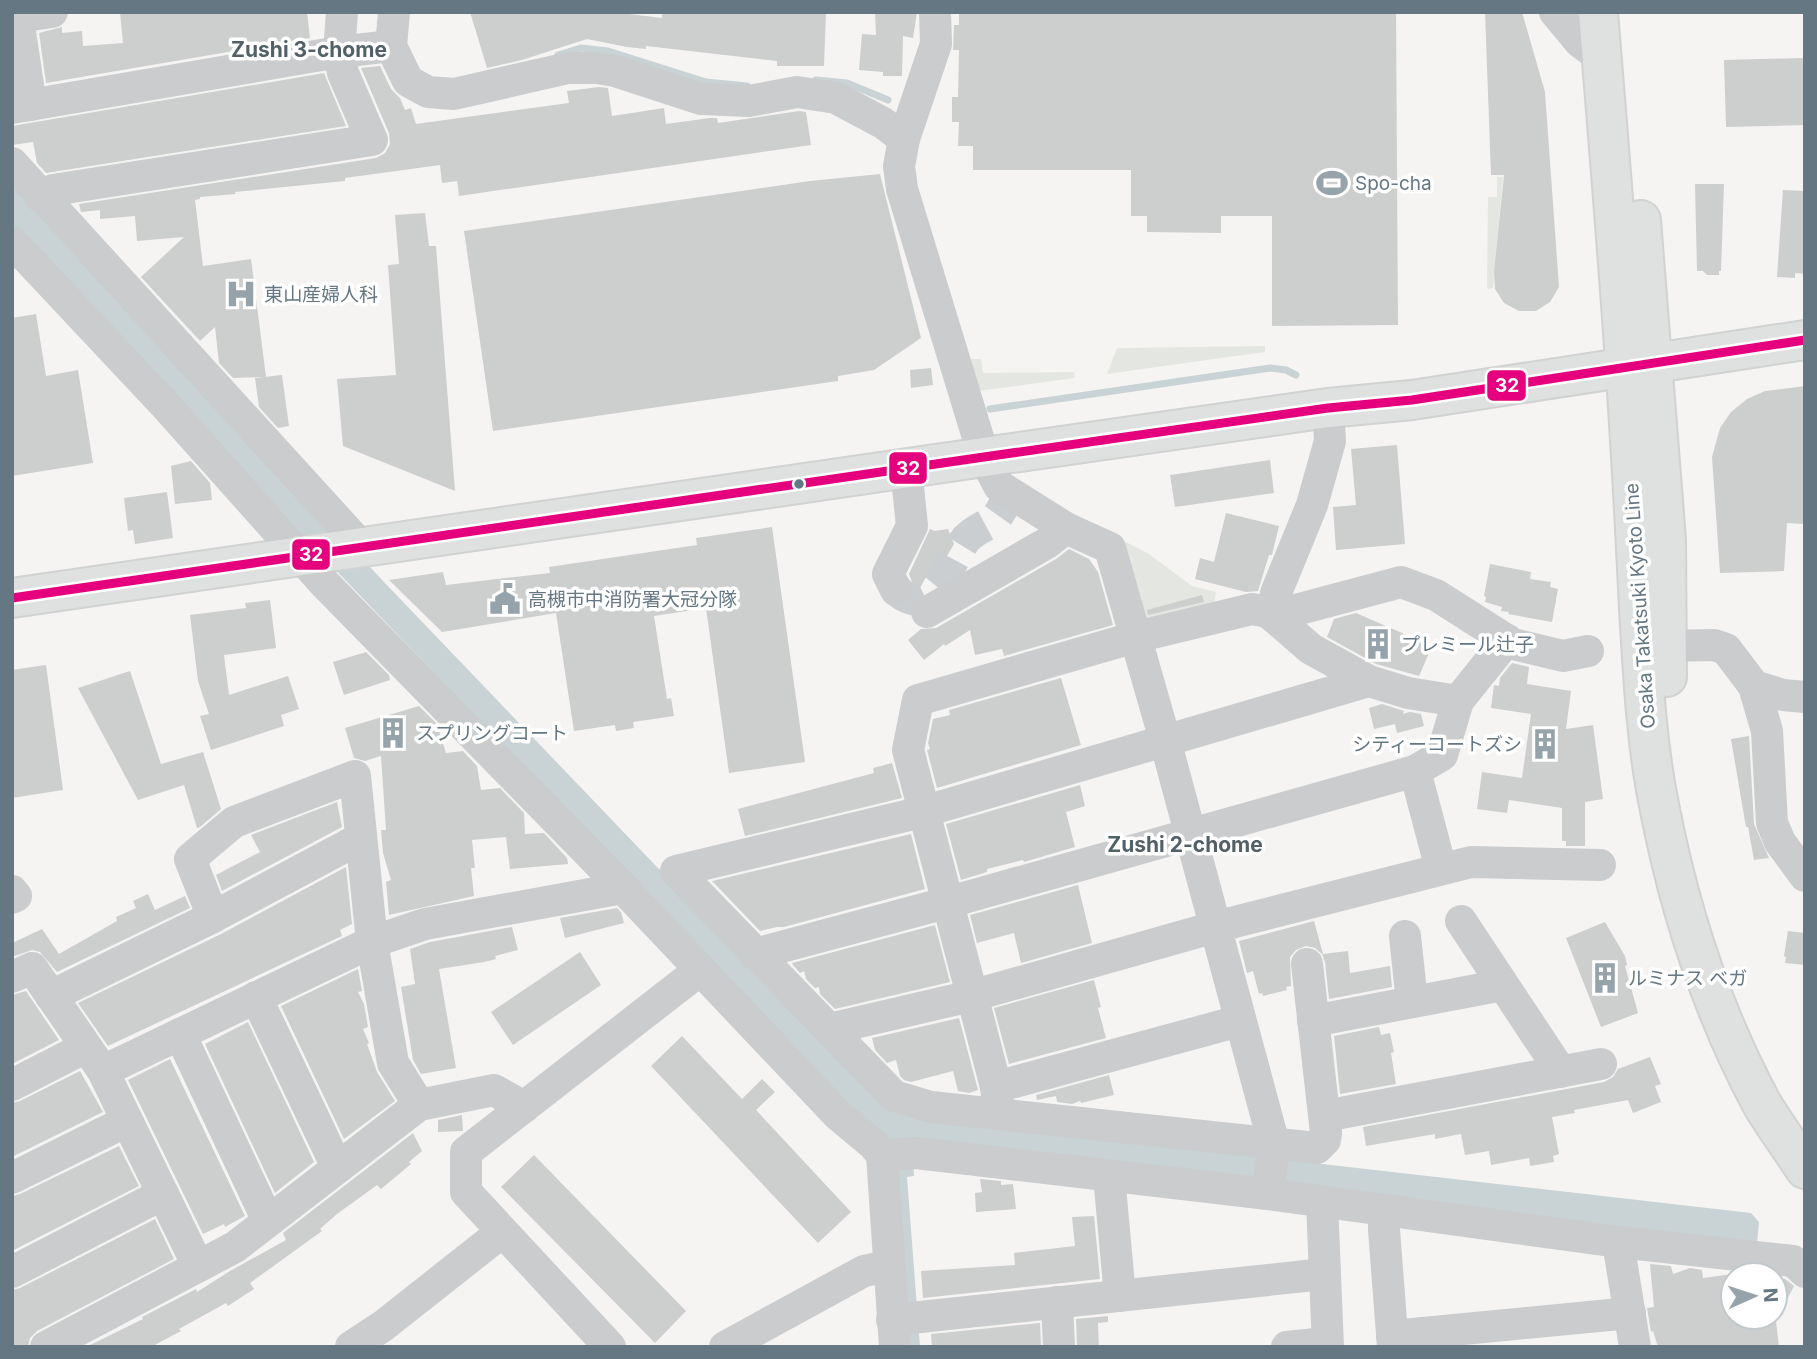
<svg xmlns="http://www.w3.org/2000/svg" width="1817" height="1359" font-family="Inter,'Noto Sans JP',sans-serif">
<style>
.green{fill:#e4e7e1}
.water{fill:#c9d2d4}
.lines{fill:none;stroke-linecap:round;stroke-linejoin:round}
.stream{stroke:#c9d2d4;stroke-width:7}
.building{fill:#cdcece}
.minor-tunnel{stroke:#caced1;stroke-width:32;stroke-dasharray:32 16;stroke-linecap:butt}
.major-casing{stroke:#d2d2d2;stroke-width:42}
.highway-casing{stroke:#d1d2d2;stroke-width:42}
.minor{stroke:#cacccd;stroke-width:32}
.major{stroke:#dfe0e0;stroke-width:38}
.highway{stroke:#dfe0e0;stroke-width:38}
.bus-1-casing{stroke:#fff;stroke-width:14}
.bus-1{stroke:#e5007d;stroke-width:9}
.bus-dot{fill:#647783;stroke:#fff;stroke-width:2.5}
.labels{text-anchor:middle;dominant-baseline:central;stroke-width:7;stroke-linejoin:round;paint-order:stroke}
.poi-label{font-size:19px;fill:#647783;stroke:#fff;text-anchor:start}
.street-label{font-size:19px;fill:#647783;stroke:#fff}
.neighbourhood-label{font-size:21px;font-weight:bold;fill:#526068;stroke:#fff}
.line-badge{stroke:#fff;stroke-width:2.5}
.badge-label{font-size:19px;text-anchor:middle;font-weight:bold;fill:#fff}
</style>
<rect width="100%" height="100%" fill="#f5f4f3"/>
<g class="green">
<polygon points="1497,177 1503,177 1493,288 1489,289 1487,288 1488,197 1497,197"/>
<polygon points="1265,346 1265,352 1107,374 1117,348"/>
<polygon points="970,359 981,359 983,373 1074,372 1075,378 978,391"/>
<polygon points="1126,542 1149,554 1192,586 1216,592 1213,612 1150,629 1122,546"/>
</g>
<polygon class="water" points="12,181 384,582 862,1081 1296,1161 1751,1213 1759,1222 1757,1243 912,1146 914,1176 907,1177 920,1347 911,1347 892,1140 875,1129 839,1096 284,516 12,224"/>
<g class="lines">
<g class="stream">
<polyline points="558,55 581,48 608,51 706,82 747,86"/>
<polyline points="816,80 847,83 888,100"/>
<polyline points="990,409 1270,368 1286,370 1296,375"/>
</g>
</g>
<g class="building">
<polygon points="120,12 307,12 310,38 46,83 39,33 62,27 62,33 82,31 83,46 123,43"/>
<polygon points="470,12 613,12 662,18 662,12 826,12 824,66 777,66 777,61 646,46 646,49 627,47 587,39 522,60 487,68"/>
<polygon points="875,12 917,12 913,38 903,36 902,76 883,76 883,72 859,70 862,34 876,35"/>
<polygon points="959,12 1396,12 1398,325 1272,326 1272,216 1221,216 1221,233 1147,232 1147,216 1131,216 1131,170 973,170 973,146 958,146 959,122 952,122 952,97 958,97 959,50 953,50 954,25 959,25"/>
<polygon points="1485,12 1522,12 1545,92 1559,287 1550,302 1536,311 1519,311 1504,303 1495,289 1494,272 1504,175 1491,175"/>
<polygon points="1804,58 1805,125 1726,127 1724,60"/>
<polygon points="380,66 391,89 400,98 405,110 411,108 416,124 569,103 567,91 599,87 608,88 612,116 664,108 666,124 710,118 717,118 718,123 799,111 806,112 811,145 459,196 457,181 442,183 440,165 345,178 345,181 235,192 236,194 200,197 200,199 195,200 203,266 251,259 266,377 233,378 219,363 215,327 200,341 141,277 184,237 137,241 135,216 100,219 100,210 81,212 79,204 376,158 385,153 390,144 389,133 361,68"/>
<polygon points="324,73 346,126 46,173 37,163 33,142 12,145 12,126"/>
<polygon points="880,174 921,338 874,370 838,376 838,381 493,431 464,231 810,181"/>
<polygon points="1695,184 1724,184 1721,271 1719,271 1719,275 1707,275 1703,271 1697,271"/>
<polygon points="1783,190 1805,191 1805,274 1795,273 1795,278 1777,277"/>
<polygon points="425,213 429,246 436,246 455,491 343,446 337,379 396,375 388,265 399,264 395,215"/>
<polygon points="36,314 46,376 78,370 93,463 12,476 12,318"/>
<polygon points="931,368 933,385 911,388 910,370"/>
<polygon points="282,375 289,426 278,428 259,407 255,378"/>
<polygon points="1805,386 1805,524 1787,523 1784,571 1720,573 1712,457 1720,428 1731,412 1747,399 1765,391"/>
<polygon points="1397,445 1405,544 1336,550 1333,507 1356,505 1351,449"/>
<polygon points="1270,460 1274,493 1175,507 1170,475"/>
<polygon points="191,461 210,483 212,500 175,504 171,466"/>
<polygon points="167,492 173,538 135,544 133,530 128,531 124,498"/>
<polygon points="1226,513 1279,526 1272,555 1269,555 1258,591 1246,592 1195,579 1200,558 1214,562"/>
<polygon points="772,527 805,762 729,773 706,608 654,616 667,699 671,698 674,716 633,722 634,728 616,731 615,725 574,731 556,613 442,632 389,580 443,572 446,585 550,573 549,567 697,545 696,538"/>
<polygon points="930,529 935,531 948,529 954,544 935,576 928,573 919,590 914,587 909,574"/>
<polygon points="1069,549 1089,559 1098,572 1113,625 1004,656 1002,649 975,655 970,630 945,646 944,644 924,660 908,640 921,629 936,628 1056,559"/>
<polygon points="1490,564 1531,572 1530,579 1551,582 1550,587 1558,589 1552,622 1508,614 1509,612 1501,611 1502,607 1485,602 1486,597 1484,596"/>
<polygon points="1202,595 1204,602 1148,615 1147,610"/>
<polygon points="270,600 276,648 224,655 229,695 288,676 299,709 281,715 284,726 211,750 200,716 209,714 198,681 190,615 246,608 245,603"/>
<polygon points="1356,613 1432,646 1419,676 1376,664 1327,637 1334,619"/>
<polygon points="366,652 389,675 390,680 344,695 333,662"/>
<polygon points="1512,663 1529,667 1527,684 1571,691 1566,729 1593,725 1603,799 1585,802 1585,846 1566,846 1566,841 1562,841 1562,808 1509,800 1507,813 1477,809 1482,772 1522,778 1531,714 1491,708 1494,685 1499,686 1500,678"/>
<polygon points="46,665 63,790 12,798 12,670"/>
<polygon points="130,671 161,764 203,752 221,809 200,827 197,828 184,785 138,800 78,688"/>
<polygon points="1061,678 1081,745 937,788 927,750 930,749 928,743 933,719 950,715 949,710"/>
<polygon points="1382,704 1404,711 1403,714 1410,712 1421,714 1424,726 1397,733 1395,724 1374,729 1369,708"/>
<polygon points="419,706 437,724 446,753 463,751 477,766 481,790 500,788 524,813 525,834 544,833 567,858 568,864 510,869 506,837 472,840 475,868 471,868 474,896 389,915 386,882 391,880 383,853 381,830 386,830 381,756 365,761 354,758 345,728"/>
<polygon points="1749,736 1754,824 1769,858 1754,860 1748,827 1746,827 1731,739"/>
<polygon points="892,763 902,798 745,836 738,809 874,773 873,768"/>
<polygon points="1080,785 1085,806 1066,812 1075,847 1024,862 1023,860 987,869 987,872 961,880 946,824"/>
<polygon points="337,802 342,827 222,891 216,875 260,852 251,835"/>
<polygon points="911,834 925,889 784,927 777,927 760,931 712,881"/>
<polygon points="346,867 352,924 340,930 342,936 108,1046 78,1003 221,934"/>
<polygon points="1078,885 1092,943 1021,963 1014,933 977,943 970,915"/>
<polygon points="148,894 155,910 185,896 190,908 57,972 40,952 32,950 12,957 12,943 42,929 59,954 117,921 116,917 136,908 133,901"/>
<polygon points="617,908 621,912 624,923 565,938 560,918"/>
<polygon points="1314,921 1323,954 1348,951 1350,973 1390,966 1392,987 1329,999 1325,962 1322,954 1315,948 1306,946 1296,950 1290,957 1291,986 1286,987 1287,990 1263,996 1262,993 1259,994 1253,971 1247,973 1239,941"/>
<polygon points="1605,922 1625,956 1627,965 1625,966 1638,1013 1601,1027 1566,938"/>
<polygon points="935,925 950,982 835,1009 820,994 819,987 815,988 806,979 804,971 800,973 793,965 792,963"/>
<polygon points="512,927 518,950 495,956 496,959 484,962 439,969 456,1068 421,1074 413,1060 401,987 415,984 410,949 430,942"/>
<polygon points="1788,931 1805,933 1805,965 1785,963 1786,957 1784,956"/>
<polygon points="580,952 601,985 513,1045 491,1012"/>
<polygon points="358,969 362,991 358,992 364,1004 368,1027 363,1029 369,1043 367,1044 377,1072 395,1101 344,1139 281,1006"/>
<polygon points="1094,980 1101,1007 1098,1008 1106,1038 1009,1064 994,1008"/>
<polygon points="26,991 59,1040 12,1064 12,995"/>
<polygon points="959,1018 978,1090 969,1093 958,1091 953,1071 911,1082 904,1080 900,1076 896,1060 887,1063 875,1050 872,1038"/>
<polygon points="248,1022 314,1162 275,1193 205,1044"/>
<polygon points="1379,1027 1381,1035 1390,1033 1394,1052 1391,1053 1396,1084 1340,1094 1334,1036"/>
<polygon points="682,1036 742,1099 762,1079 775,1092 756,1110 851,1212 818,1243 651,1066"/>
<polygon points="1650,1057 1661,1084 1655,1086 1661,1102 1633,1113 1628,1100 1574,1110 1575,1113 1552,1117 1559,1154 1553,1156 1554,1162 1530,1166 1529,1158 1491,1165 1489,1151 1465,1155 1461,1134 1435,1139 1435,1134 1366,1146 1363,1127 1604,1082 1613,1077 1618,1069"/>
<polygon points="170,1059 245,1216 225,1227 224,1224 203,1234 128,1080"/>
<polygon points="80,1071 103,1112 12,1157 12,1103 20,1101"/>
<polygon points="1109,1075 1114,1095 1081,1103 1080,1101 1072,1104 1057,1102 1056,1096 1037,1100 1036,1095"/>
<polygon points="462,1115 463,1131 438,1132 438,1120"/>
<polygon points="413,1133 422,1151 409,1162 411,1164 381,1189 377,1185 337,1214 320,1229 322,1231 250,1283 254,1289 228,1306 226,1303 179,1329 181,1331 151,1347 86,1347 143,1319 142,1317 196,1289 197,1292 230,1271 286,1240 283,1233"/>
<polygon points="119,1146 139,1186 12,1251 12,1196 20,1194"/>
<polygon points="534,1155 686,1311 655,1343 501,1187"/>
<polygon points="980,1179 1001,1181 1001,1185 1013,1184 1016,1209 976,1212 975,1193 982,1192"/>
<polygon points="1094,1216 1100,1279 923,1298 921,1271 1015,1265 1014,1253 1075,1246 1072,1217"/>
<polygon points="155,1219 174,1259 37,1331 30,1338 28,1347 12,1347 12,1290 20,1288"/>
<polygon points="1650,1264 1671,1266 1673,1274 1690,1268 1702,1270 1703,1278 1733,1274 1733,1317 1775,1317 1775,1278 1785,1279 1794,1286 1776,1321 1779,1347 1658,1347 1653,1331 1651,1332 1647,1308 1654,1307"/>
<polygon points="1108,1316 1108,1322 1098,1323 1099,1347 1077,1347 1076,1319"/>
<polygon points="1040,1323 1041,1347 932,1347 931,1334"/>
</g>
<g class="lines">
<path class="minor-tunnel" d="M 896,590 C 934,623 949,560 966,539 C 974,530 984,527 993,521 C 1000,515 1006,501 1010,493"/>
<defs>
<g id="major">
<path d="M 1598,12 C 1609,149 1621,287 1629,424 C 1633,486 1636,547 1639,609 C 1643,674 1646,741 1659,805 C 1679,909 1712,1011 1762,1104 C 1775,1126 1791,1147 1805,1169"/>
<polyline points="1641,220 1666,540 1667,677"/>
</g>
<polyline id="highway" points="12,598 984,457 1328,408 1412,400 1805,340"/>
</defs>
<use href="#major" class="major-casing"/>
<use href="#highway" class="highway-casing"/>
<g class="minor">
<polyline points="17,12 31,105"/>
<polyline points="394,12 391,46 408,81 428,92 454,94 568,68 597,68 615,71 701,99 749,101 797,92 836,98 883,123 904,139"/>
<polyline points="935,12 936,44 904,139 899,166 902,189 984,457 999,486 1066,528 1110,548 1165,740 1274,1144 1268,1194"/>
<polyline points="1555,12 1580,42 1602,58"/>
<polyline points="18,17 52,12"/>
<polyline points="12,108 339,52 391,46"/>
<polyline points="12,163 362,547"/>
<polyline points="41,197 53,190 372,140 343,73 339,52 342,12"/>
<polyline points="12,242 167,407 324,583 623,888 838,1115 874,1145 882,1155 895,1347"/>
<polyline points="1328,408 1330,441 1312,505 1276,593 1273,616 1401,582 1436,595 1513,644 1563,656 1588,651"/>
<polyline points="896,590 888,574 912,526 906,468"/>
<polyline points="927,612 1047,543 1066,528"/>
<polyline points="1667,646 1714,645 1726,649 1754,686 1783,695 1805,697"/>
<polyline points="1754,686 1767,731 1772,823 1780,842 1805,876"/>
<polyline points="1441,869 1415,771 1442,755 1458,701"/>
<polyline points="12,891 16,896 12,898"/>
<polyline points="213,917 361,838"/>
<polyline points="1461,921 1561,1072"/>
<polyline points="1405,936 1412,1002"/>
<polyline points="755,954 946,903 1415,771"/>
<polyline points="1307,964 1326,1133 1325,1140 1317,1148 931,1107 894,1096 676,871 922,812 1369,681"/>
<polyline points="12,977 32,968 103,1071"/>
<polyline points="51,996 213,917 190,859 234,822 355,776 372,942 393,1063 419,1105"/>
<polyline points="256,997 337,1167"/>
<polyline points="1313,1021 1503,985"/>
<polyline points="829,1029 971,996 1215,927 1471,862 1600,865"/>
<polyline points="180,1034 268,1221"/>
<polyline points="12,1085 86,1047"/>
<polyline points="996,1087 1239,1021"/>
<polyline points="999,1113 996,1087 908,750 918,700 1136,637 1252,609 1268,612 1311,649 1369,681 1408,693 1458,701 1507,640"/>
<polyline points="1325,1116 1601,1064"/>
<polyline points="882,1155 916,1153 1268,1194 1618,1242 1793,1261 1805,1272"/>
<polyline points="1109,1176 1120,1296"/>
<polyline points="12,1178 127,1121"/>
<polyline points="1322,1202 1328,1347"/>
<polyline points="1384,1210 1384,1230 1393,1347"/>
<polyline points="1618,1242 1635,1347"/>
<polyline points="198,1266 103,1071 372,942 425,924 623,888"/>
<polyline points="12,1272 163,1194"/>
<polyline points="1057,1302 1059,1347"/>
<polyline points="892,1320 1324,1274"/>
<polyline points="1392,1336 1630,1313"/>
<polyline points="46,1347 235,1247 419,1105 494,1090 524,1107"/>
<polyline points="351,1347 383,1326 502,1232"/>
<polyline points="610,1347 466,1192 466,1152 700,970"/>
<polyline points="725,1347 864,1271 888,1266"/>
<polyline points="1287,1347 1326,1343"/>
</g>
<use href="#major" class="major"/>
<use href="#highway" class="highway"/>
<defs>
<polyline id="bus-1" points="12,598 984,457 1328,408 1412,400 1805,340"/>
</defs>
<use href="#bus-1" class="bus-1-casing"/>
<use href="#bus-1" class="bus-1"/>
</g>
<defs>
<symbol id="stadium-bare" viewBox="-9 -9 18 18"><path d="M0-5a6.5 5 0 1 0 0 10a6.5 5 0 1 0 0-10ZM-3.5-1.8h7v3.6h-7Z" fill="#97a3aa" stroke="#fff" stroke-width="2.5" paint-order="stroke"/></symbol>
<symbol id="hospital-bare" viewBox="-9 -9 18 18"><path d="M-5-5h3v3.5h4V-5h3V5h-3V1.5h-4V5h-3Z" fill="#97a3aa" stroke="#fff" stroke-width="2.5" paint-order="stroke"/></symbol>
<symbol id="civic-bare" viewBox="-9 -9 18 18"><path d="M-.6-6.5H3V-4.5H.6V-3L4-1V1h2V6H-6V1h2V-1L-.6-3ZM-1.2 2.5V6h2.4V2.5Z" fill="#97a3aa" stroke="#fff" stroke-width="2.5" paint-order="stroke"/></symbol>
<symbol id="building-bare" viewBox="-9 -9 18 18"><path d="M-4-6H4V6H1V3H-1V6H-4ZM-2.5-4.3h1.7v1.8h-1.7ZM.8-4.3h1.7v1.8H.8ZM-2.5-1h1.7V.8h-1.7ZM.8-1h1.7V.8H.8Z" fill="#97a3aa" stroke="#fff" stroke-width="2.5" paint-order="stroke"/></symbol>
</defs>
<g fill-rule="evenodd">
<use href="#stadium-bare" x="1310" y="161" width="44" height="44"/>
<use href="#hospital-bare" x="219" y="272" width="44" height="44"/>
<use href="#civic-bare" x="483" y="577" width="44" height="44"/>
<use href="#building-bare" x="1356" y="622" width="44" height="44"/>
<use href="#building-bare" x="371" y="711" width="44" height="44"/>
<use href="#building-bare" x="1523" y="722" width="44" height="44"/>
<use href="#building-bare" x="1583" y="956" width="44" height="44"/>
</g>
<circle class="bus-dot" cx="799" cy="484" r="6"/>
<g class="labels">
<g class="poi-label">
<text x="1355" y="183">Spo-cha</text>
<text x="264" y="294">東山産婦人科</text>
<text x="528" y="599">高槻市中消防署大冠分隊</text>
<text x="1401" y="644">プレミール辻子</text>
<text x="416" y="733">スプリングコート</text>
<text x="1522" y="744" text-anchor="end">シティーコートズシ</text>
<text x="1628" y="978">ルミナス ベガ</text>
</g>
<g class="street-label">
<text transform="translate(1640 606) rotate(-94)">Osaka Takatsuki Kyoto Line</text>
</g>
<g class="neighbourhood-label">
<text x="309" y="49">Zushi 3-chome</text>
<text x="1185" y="844">Zushi 2-chome</text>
</g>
</g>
<g class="line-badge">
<rect x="1486" y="369" width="41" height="33" rx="7" fill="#e5007d"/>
<rect x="888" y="451" width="40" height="34" rx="7" fill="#e5007d"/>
<rect x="291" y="538" width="40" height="33" rx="7" fill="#e5007d"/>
</g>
<g class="badge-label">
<text x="1507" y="392">32</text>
<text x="908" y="475">32</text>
<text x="311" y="561">32</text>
</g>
<rect width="1817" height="1359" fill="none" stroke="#647783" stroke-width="28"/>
<g transform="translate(1754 1296) rotate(87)"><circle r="33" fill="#ffffff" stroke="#c1c9cd" stroke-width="2"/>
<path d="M0-5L12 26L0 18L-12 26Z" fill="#97a3aa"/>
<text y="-10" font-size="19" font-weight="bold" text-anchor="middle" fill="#647783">N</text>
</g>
</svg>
